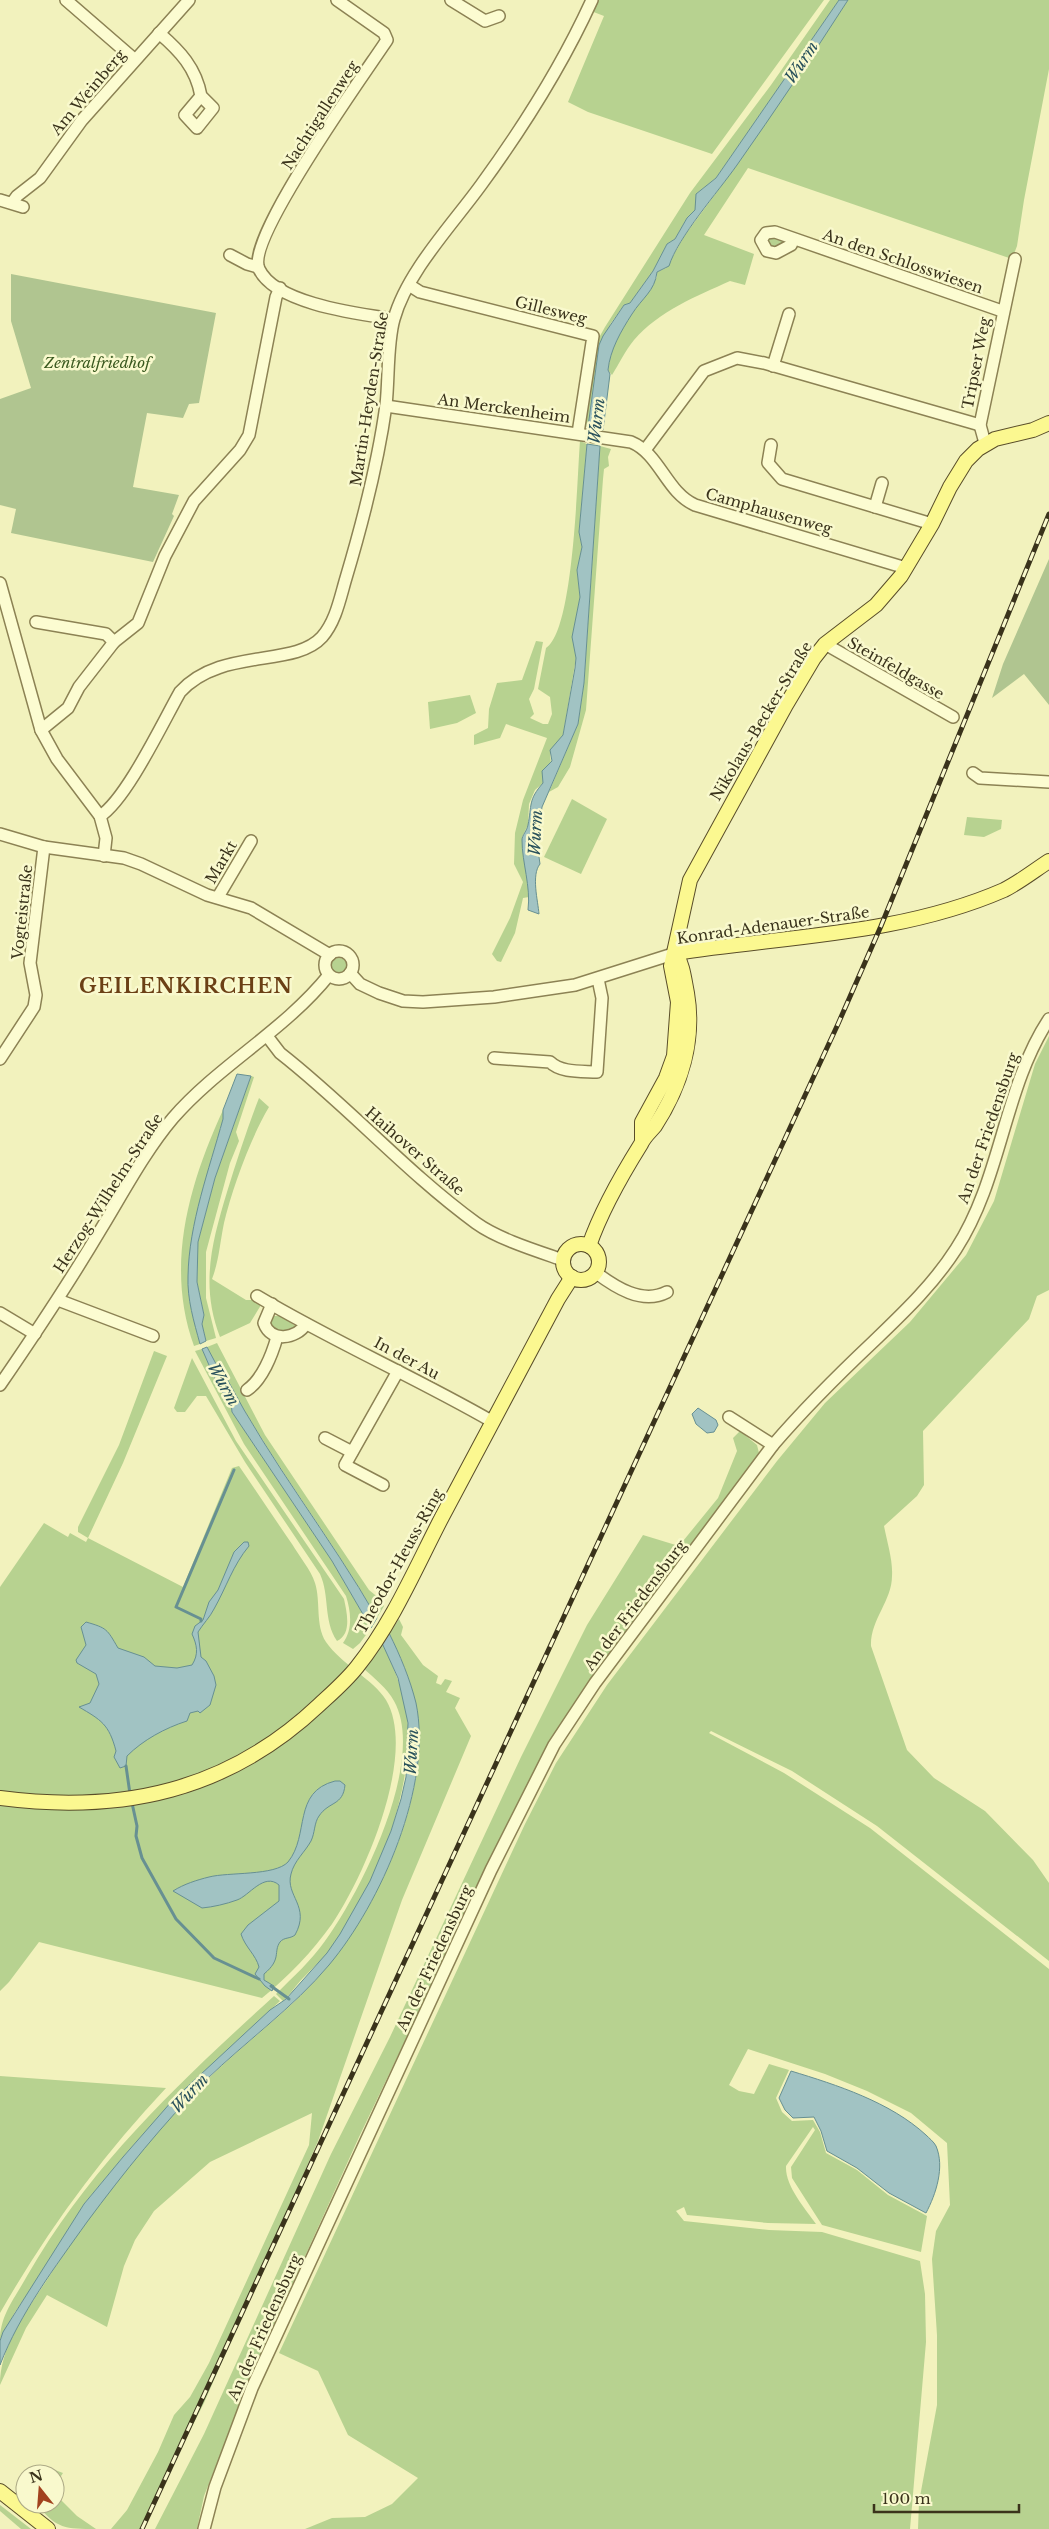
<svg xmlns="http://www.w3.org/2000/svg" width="1049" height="2529" font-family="'Libre Baskerville',serif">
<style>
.green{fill:#b7d290}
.cemetery{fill:#b0c590}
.water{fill:#a1c3c3;stroke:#679092}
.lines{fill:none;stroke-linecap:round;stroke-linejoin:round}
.stream{stroke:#679092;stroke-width:3}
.minor-casing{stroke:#8c8254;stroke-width:14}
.major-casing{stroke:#594d29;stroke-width:16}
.minor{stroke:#fcfcd1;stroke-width:11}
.major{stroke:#fbf890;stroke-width:14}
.rail-casing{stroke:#3a331b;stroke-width:5}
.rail{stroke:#f9f9cd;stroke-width:3;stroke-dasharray:9;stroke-linecap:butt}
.labels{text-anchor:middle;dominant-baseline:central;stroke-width:5;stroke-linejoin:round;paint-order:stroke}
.street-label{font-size:15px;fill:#3a331b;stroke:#f9f9cd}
.park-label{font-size:15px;font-style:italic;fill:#3a591f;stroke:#f9f9cd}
.water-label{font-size:16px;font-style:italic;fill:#28505b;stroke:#f9f9cd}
.district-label{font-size:20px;font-weight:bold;letter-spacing:1px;fill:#6b4015;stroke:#f9f9cd}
</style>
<rect width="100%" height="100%" fill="#f2f2bd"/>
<g class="green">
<polygon points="596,0 824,0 712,154 588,112 568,102 604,16 591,11"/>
<polygon points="830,0 839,0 716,178 696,194 696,209 687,218 675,239 667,244 653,271 630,303 624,305 611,323 598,353 588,427 584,427 596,343 605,327 690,193 771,85"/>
<path d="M 848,0 L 1049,0 L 1049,69 L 1024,200 L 1017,246 L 1012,259 L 748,168 L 704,235 L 754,254 L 745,285 L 730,281 C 697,296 659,311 634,340 C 625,351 619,364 612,375 L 608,370 C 611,336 639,306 657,277 L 657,272 L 666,268 L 685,235 L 736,166 Z"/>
<polygon points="772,236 786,241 778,248 769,247 767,238"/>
<path d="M 580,441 L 587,444 L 579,532 L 582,547 L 577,570 L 580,597 L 574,629 L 576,658 L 563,735 L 550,753 L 551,764 L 545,768 L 543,783 L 535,790 L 529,804 L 528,825 L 522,837 L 529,897 L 523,898 L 515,933 L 501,962 L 497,961 L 492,954 L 510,918 L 523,882 L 514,864 L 515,833 L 523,800 L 547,738 L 506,724 L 500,738 L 474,745 L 474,735 L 488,728 L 489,709 L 497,683 L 522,680 L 536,641 L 543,642 L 534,689 L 529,699 L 534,714 L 530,718 L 543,724 L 548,724 L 552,714 L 550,697 L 538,689 L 546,648 C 574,631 577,478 580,441 Z"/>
<polygon points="600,446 611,449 608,457 609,466 604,469 603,479 586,710 570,767 558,787 549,792 578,724 584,683"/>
<polygon points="470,695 476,713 457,723 430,729 428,702"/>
<polygon points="572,799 607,819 581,874 544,857"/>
<polygon points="967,817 1002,820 1001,829 984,837 964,835"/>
<circle cx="339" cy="966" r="8"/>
<path d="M 1049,1036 L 1049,1290 L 1037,1296 L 1029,1319 L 923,1431 L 924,1485 L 917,1496 L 884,1526 C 887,1542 893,1560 892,1576 C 892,1601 870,1620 871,1646 L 907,1750 L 934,1778 L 985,1811 L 1033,1860 L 1049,1883 L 1049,1961 L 877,1826 L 792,1771 L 711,1731 L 709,1733 L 784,1773 L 870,1828 L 1049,1969 L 1049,2529 L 918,2529 L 919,2502 L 937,2405 L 937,2335 L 932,2259 L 936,2231 L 950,2205 L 947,2143 L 911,2113 L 867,2091 L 825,2074 L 748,2049 L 729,2085 L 739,2091 L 754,2094 L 769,2064 L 789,2070 L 776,2098 L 782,2112 L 792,2121 L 813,2120 L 820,2132 L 826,2153 L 857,2170 L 888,2195 L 927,2216 L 921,2252 L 822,2225 L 792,2178 L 791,2167 L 815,2130 L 813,2127 L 786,2166 C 785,2186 805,2208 816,2224 L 768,2223 L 687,2215 L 684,2207 L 676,2211 L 684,2221 L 769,2230 L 822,2232 L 920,2261 L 925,2294 L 926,2342 L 910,2529 L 305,2529 L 332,2518 L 365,2517 L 392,2504 L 418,2478 L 348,2435 L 318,2371 L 279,2353 L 525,1824 L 556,1763 L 607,1685 L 777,1461 L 825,1403 L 910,1322 L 966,1255 L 994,1201 L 1035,1064 Z"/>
<polygon points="251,1076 254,1077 236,1132 239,1141 230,1163 206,1252 206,1298 216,1338 206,1341 202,1324 204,1315 197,1282 198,1242 215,1178"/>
<path d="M 259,1098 L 269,1107 C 251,1137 232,1189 224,1223 C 220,1242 219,1261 212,1279 L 246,1300 L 254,1300 L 261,1305 L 250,1323 L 220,1337 C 200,1285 212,1242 227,1192 C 237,1160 247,1129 259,1098 Z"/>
<path d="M 223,1110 L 223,1119 L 197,1215 L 189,1299 L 200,1344 L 194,1346 C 165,1266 189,1184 223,1110 Z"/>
<polygon points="274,1316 281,1316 297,1327 286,1331 273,1330 270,1322"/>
<path d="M 217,1343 L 265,1435 L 369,1590 L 380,1599 L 384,1606 L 377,1618 C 330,1536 272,1462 227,1380 L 223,1378 L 207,1347 Z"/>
<path d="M 202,1349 L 223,1395 L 231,1403 L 232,1412 L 332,1561 L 371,1628 L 360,1643 L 353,1649 L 343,1643 C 353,1629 351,1612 346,1596 L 244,1444 L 195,1351 Z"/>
<path d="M 154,1351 L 167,1356 L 123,1463 L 88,1538 L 183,1587 L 232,1468 L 239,1466 C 257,1492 274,1518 292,1544 C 299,1556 311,1570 315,1583 C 321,1602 315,1625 326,1642 C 341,1664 374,1680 386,1700 C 418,1754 364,1877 332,1924 C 312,1952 289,1976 262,1998 L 39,1942 L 9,1982 L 0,1991 L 0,1587 L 44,1523 L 68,1537 L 70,1533 L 86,1542 L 88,1538 L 78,1532 L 78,1527 L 119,1445 Z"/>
<path d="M 192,1358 L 236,1441 L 344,1599 C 347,1613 352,1634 337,1641 C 323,1620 330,1596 320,1574 L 245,1462 L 206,1396 L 197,1396 L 185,1412 L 177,1412 L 174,1408 Z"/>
<polygon points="740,1431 757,1445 759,1453 591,1679 535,1769 359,2137 254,2369 204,2496 197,2529 155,2529 204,2434 331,2154 390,2037 521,1757 587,1625 643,1535 679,1546 718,1498 737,1451 733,1438"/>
<path d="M 399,1619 L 403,1627 L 401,1635 L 423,1665 L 438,1676 L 436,1683 L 441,1685 L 445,1679 L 452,1681 L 446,1692 L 460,1698 L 455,1708 L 471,1736 L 402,1900 L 318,2141 L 204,2403 L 140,2529 L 111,2529 L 127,2510 L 158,2452 L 174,2415 L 190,2397 L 209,2363 L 309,2145 L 312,2113 L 210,2162 L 154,2211 L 135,2240 L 124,2266 L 107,2327 L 47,2295 L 26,2328 L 0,2385 C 0,2343 30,2307 52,2272 C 96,2204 149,2136 208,2079 C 247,2040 295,2008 329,1964 C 382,1899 432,1790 416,1705 C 411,1681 400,1655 389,1633 Z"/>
<path d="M 382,1643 C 394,1668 407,1697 408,1726 C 412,1795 372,1901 327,1954 C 319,1962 311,1970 303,1978 C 296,1985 290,1995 283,2001 L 276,1994 C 293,1977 311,1961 325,1941 C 361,1892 427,1760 394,1701 C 387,1688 374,1678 363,1668 Z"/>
<path d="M 274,1996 L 280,2001 L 173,2101 L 123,2157 L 84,2204 L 54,2256 L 15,2312 L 0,2340 C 0,2315 15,2298 27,2276 C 93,2162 179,2083 274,1996 Z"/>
<path d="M 0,2076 L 166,2088 C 101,2157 47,2231 0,2313 Z"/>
<path d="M 47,2467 L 63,2473 L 59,2479 L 60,2499 L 77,2516 L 96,2529 C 66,2529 56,2529 37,2504 L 55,2504 L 55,2474 L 44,2474 Z"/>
<polygon points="0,2505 31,2529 21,2529 0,2511"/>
</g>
<g class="cemetery">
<polygon points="11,274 216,313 199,403 189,404 183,418 147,413 133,487 179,495 172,514 174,516 153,562 11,533 16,509 0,505 0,399 31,388 11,321"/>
<polygon points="1049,559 1049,705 1024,674 992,698 1003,664"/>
</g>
<g class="water">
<path d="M 839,0 L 848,0 C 812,56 775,111 737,165 C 718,192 678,237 669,266 L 657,272 C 655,291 642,298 632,314 C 621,331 610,350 608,370 L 610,374 L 603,430 L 588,427 L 599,345 L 603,336 L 624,305 L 630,303 L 653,271 L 667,244 L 675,239 L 687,218 L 695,210 L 696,194 L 716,178 Z"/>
<path d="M 587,444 L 600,446 L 584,683 L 578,724 L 542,807 L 537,843 L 540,864 C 531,875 538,901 539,914 L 528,910 C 531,886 522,863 522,840 C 522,835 527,831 528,825 C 532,805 528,800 543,783 L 542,771 L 552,761 L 550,750 L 563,735 L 575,668 L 576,658 L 572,637 L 580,597 L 577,570 L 582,547 L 579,532 Z"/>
<path d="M 237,1074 L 251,1076 L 215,1178 L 198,1242 L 197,1282 L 204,1315 L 202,1324 L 206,1341 L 200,1344 C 194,1322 187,1299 188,1276 C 189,1223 209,1170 223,1119 L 223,1110 Z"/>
<path d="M 207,1347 L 223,1377 L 227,1379 C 271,1463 330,1536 377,1618 L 371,1628 L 332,1561 L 232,1412 L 231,1403 L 219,1388 L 202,1349 Z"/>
<polygon points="698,1408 716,1420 718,1425 714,1432 707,1433 696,1424 692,1414"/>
<path d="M 244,1542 L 248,1542 L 249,1546 C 233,1565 226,1588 214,1609 C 210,1617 203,1624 198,1632 L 201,1657 L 206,1661 L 214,1676 L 216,1685 L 210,1705 L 200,1713 L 198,1711 L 190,1713 L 187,1721 C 165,1728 143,1740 127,1756 L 126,1766 L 120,1768 L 114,1757 L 116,1751 C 109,1724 101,1720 79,1707 L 90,1703 L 99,1684 L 96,1674 L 77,1663 L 76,1660 L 86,1645 L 81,1627 L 86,1622 C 107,1628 107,1629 118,1648 L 144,1657 L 155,1666 L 177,1668 L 192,1665 C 199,1654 197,1645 192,1634 L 195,1626 L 203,1620 L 209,1602 L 218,1590 L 234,1552 Z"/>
<path d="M 389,1633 C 400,1655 410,1679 416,1703 C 433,1785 381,1903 329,1965 C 293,2008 246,2041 206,2080 C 163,2124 124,2172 87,2222 C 55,2267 20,2313 0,2365 L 0,2341 L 3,2332 L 84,2204 L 123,2157 L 172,2101 L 270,2010 L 286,1999 L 327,1953 L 340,1934 L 370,1881 L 391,1831 L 401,1799 L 406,1777 L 408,1723 L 398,1678 L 382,1643 Z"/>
<path d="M 335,1781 L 340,1781 L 345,1785 C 343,1806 329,1801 319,1816 C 314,1823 315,1833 311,1841 C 305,1852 294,1861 291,1874 C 285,1896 311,1906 295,1935 C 290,1939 284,1937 280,1942 C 273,1952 282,1959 264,1974 L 264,1980 L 274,1986 L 272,1991 L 265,1986 L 255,1974 L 259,1967 C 256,1955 245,1947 241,1934 L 248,1925 L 279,1901 L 279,1885 C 264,1872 249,1896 237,1900 C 226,1904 213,1907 202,1908 L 173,1891 C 184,1884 197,1880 209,1877 C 228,1872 275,1876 288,1862 C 310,1835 292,1792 335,1781 Z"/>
<path d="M 791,2071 C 837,2085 890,2102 926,2135 C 929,2138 934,2142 936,2146 C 945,2167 936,2194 926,2213 L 889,2193 L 857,2168 L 827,2151 L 821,2131 L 814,2117 L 793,2118 L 785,2110 L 779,2098 Z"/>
</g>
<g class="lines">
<g class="stream">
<polyline points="201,1621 201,1619 176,1607 234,1470"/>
<polyline points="126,1766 130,1794"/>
<polyline points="132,1803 137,1826 136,1836 142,1858 176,1919 214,1958 259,1979"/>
<polyline points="271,1986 289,1999"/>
</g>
<defs>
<g id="minor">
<polyline points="66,0 134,59"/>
<path d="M 337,0 L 384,33 L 387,40 C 366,72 245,239 259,269 C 275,304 360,314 393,319"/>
<polyline points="451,0 485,21 499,16"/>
<path d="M 159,33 C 180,51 196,68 201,96 L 185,115 L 197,128 L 213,108 L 201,96"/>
<polyline points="0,200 23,207"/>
<polyline points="12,203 17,196 40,178 82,120 189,0"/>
<polyline points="794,239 791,245 776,253 767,251 761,240 766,233 775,232 1002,311"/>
<polyline points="230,255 247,264 258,267"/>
<polyline points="409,285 420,292 593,336 578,433"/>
<polyline points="773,366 789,314"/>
<path d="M 386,406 L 631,442 C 660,454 666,492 695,505 L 906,568"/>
<polyline points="985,443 980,425 1015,259"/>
<polyline points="771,445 768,463 782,479 932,524"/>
<polyline points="645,450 704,371 737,358 764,363 980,425"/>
<polyline points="875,507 882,483"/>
<polyline points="0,583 41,730 57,759 100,816 106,838 104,856"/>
<polyline points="36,622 106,634 114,642 79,687 68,708 41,730"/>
<polyline points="114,642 138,623 165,556 194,501 240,450 249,435 276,297 280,288"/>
<polyline points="825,644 953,717"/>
<polyline points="973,773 980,778 1049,782"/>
<path d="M 100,816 C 126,800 163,722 180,692 C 221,647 294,668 322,637 C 336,621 340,598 346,578 C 363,521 378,463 386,405 C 389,379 387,343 394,319 C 407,272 452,225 481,185 C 524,126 562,66 592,0"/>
<polyline points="0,834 44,847 124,858 141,864 207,895 251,908 330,955"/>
<polyline points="218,897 251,841"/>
<circle cx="339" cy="965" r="14"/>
<polyline points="350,973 360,984 379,993 403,1001 423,1002 494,997 575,985 676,953"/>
<path d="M 267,1036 L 280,1053 C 348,1106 406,1172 476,1223 C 498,1239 537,1251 563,1260"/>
<path d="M 494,1058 L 550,1062 C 561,1073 582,1071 597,1072 L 602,998 L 598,979"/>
<polyline points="0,1059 34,1007 36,995 30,963 44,847"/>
<path d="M 595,1272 C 615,1287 642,1305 667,1292"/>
<path d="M 257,1296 C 334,1342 415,1377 493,1422"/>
<polyline points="58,1300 153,1336"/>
<path d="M 272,1304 L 264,1323 C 271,1343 296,1339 306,1324"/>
<polyline points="0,1313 35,1334"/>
<path d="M 0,1385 C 35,1334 69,1283 101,1229 C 123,1193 145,1151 173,1118 C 219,1065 284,1031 329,975"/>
<path d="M 247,1390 C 262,1380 272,1355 277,1337"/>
<polyline points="729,1417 773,1445"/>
<polyline points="325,1438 352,1452"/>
<polyline points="383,1485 345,1465 398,1371"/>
<path d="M 204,2529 L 215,2487 L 252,2388 L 491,1870 L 554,1745 L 595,1683 L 773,1445 C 804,1409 838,1375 873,1342 C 903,1313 933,1285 956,1249 C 1002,1178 1003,1089 1049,1019"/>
</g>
<g id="major">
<path d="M 676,953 C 786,936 901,935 1004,890 C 1020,882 1035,870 1049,861"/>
<polyline points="642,1141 642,1122 666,1078 674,1056 678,1002 671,966 690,880 786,705 814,658 825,644 876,605 901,576 932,524 950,487 966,461 978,449 995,439 1033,430 1049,423"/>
<circle cx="581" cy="1262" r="18"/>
<path d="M 589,1246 C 601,1211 621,1176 641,1144 C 644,1137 650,1132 655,1126 C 681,1086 695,1040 687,993 C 684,978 683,966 676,953"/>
<path d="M 0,1798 C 122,1814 228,1791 319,1705 C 332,1693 346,1681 357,1667 C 393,1622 416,1567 442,1517 C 481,1444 519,1372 558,1299 L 572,1277"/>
<polyline points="0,2491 48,2529"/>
</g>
</defs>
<use href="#minor" class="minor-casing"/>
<use href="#major" class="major-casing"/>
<use href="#minor" class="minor"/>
<use href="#major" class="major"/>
<defs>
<polyline id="rail" points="142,2529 838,1024 881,926 1049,514"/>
</defs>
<use href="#rail" class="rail-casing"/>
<use href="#rail" class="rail"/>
</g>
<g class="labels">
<g class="street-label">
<text transform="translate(88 92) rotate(-50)">Am Weinberg</text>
<text transform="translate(320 115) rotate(-57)">Nachtigallenweg</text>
<text transform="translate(903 261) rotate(19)">An den Schlosswiesen</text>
<text transform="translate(551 310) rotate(14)">Gillesweg</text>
<text transform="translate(976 363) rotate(-79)">Tripser Weg</text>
<text transform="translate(369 399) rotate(-81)">Martin-Heyden-Straße</text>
<text transform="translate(504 408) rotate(8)">An Merckenheim</text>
<text transform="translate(769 511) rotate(16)">Camphausenweg</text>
<text transform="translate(896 668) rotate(30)">Steinfeldgasse</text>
<text transform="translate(761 721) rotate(-59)">Nikolaus-Becker-Straße</text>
<text transform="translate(221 862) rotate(-60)">Markt</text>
<text transform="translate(22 912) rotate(-84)">Vogteistraße</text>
<text transform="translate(773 925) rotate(-8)">Konrad-Adenauer-Straße</text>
<text transform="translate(988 1128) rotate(-71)">An der Friedensburg</text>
<text transform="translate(415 1151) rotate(41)">Haihover Straße</text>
<text transform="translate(108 1193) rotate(-57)">Herzog-Wilhelm-Straße</text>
<text transform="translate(407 1358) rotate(28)">In der Au</text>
<text transform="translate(399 1561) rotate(-61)">Theodor-Heuss-Ring</text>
<text transform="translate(635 1605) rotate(-53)">An der Friedensburg</text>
<text transform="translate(434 1958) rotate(-65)">An der Friedensburg</text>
<text transform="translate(264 2327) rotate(-66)">An der Friedensburg</text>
</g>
<g class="park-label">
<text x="97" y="362">Zentralfriedhof</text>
</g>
<g class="water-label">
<text transform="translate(801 62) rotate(-56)">Wurm</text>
<text transform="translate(596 421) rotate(-83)">Wurm</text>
<text transform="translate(535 833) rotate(-87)">Wurm</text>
<text transform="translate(224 1384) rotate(61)">Wurm</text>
<text transform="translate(411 1752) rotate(-87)">Wurm</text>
<text transform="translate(189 2093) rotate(-47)">Wurm</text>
</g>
<g class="district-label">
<text x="186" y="986">GEILENKIRCHEN</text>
</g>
</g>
<g transform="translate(40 2489) rotate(343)"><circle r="24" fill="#f9f9cd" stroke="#adaa86"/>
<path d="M0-4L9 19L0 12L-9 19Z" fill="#a2421e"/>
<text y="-8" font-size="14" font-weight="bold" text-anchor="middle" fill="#3a331b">N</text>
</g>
<path d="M874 2504v8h145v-8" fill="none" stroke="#3a331b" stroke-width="2.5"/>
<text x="882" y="2504" font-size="15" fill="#3a331b" stroke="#f9f9cd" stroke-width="4" paint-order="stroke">100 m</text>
</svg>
